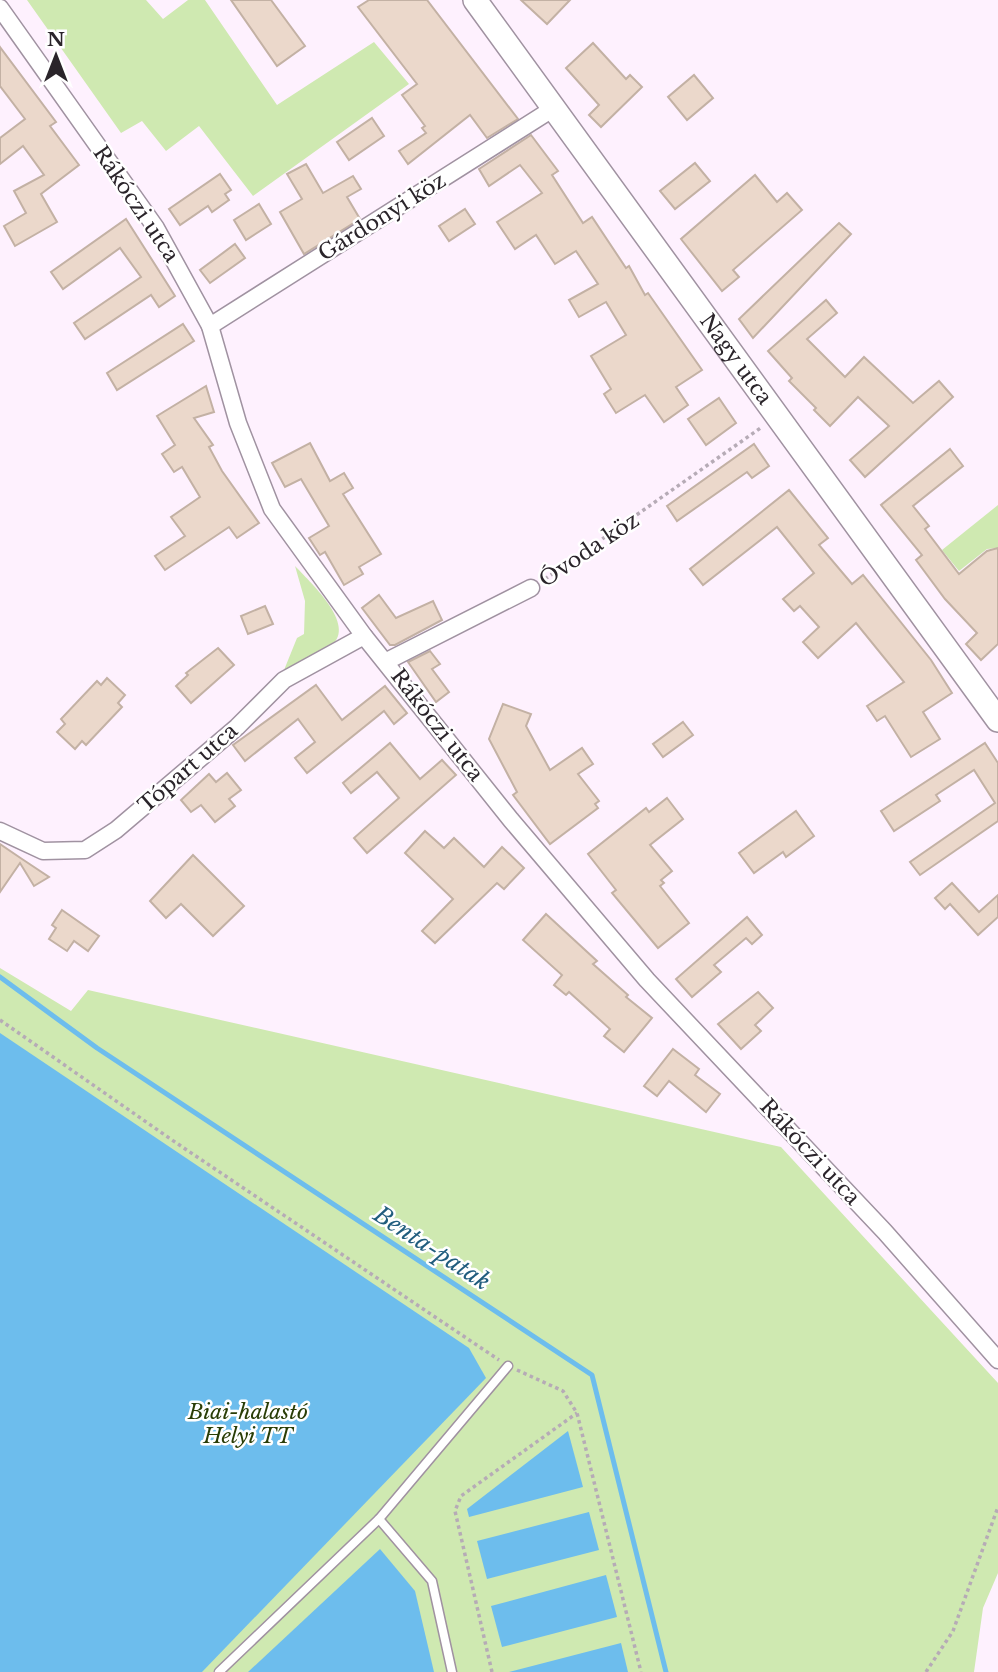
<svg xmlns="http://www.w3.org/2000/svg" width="998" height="1672" font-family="'Libre Baskerville',serif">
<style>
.green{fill:#cfe9b1}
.water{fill:#6dbded}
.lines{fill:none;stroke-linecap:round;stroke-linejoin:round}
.stream{stroke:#6dbded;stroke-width:5}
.building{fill:#ebd8cb;stroke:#c3b1a4;stroke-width:2}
.lane-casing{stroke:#a092a1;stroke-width:11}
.street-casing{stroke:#a092a1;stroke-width:19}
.secondary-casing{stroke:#a092a1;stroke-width:26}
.path{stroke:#b6abb6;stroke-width:3.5;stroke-dasharray:3.5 3.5;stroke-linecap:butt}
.lane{stroke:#fff;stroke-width:8}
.street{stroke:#fff;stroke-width:16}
.secondary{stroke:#fff;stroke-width:23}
.labels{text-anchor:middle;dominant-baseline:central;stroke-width:5;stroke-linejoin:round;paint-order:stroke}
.street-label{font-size:21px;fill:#2a242a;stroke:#fff}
.park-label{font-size:21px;font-style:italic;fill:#293d06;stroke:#fff}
.water-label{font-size:23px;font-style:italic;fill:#215d7e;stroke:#fff}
</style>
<rect width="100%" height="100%" fill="#fef1fe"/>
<g class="green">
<polygon points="27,0 146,0 163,19 188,0 205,0 277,105 374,42 409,84 253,196 199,126 166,151 142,121 121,133"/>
<polygon points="998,505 998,548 987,549 959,571 942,550"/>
<path d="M 295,566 C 309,581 354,622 334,643 C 322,656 298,665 282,675 L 297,638 L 304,634 L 305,601 Z"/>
<polygon points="0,968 71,1011 88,990 781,1147 998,1383 998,1573 983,1608 974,1672 0,1672"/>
</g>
<g class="water">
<polygon points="0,1033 469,1348 486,1378 202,1672 0,1672"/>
<polygon points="568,1431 583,1487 469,1517 467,1509"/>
<polygon points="589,1512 599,1550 487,1579 477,1541"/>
<polygon points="380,1549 415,1591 434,1672 248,1672"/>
<polygon points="606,1575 617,1617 502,1647 491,1606"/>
<polygon points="621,1643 628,1672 509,1672"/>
</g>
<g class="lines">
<polyline class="stream" points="0,977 97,1048 592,1375 666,1672"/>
</g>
<g class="building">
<polygon points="231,0 271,0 305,46 277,66"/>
<polygon points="369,0 427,0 518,119 487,138 470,115 408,164 399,151 426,133 422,128 425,126 402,95 417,84 358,7"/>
<polygon points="521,0 570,0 547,24"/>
<polygon points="593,43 626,79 630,75 642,87 601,127 589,115 599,105 566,68"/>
<polygon points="0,47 56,122 50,126 79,165 41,194 57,222 15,246 4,226 26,213 14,191 44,175 23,146 0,164 0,138 25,119 0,86"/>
<polygon points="694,75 713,98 687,120 668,97"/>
<polygon points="372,118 384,136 349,160 337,142"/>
<polygon points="531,135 558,171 552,175 583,223 592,217 626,268 629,266 645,295 648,293 702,370 676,387 688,405 664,422 645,395 616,413 604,394 611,389 591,356 626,335 606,302 579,317 569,300 598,284 576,251 555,264 536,235 515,249 497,222 542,193 520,165 489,186 479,169"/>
<polygon points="695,163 710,181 675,209 660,191"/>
<polygon points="306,164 323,193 353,176 361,189 347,197 360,219 304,254 280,212 302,199 287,174"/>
<polygon points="220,174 231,190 225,194 229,200 212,212 208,206 180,225 169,209"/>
<polygon points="755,175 777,202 787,193 802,210 733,270 739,277 722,291 681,239"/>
<polygon points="259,204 271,224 246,240 234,220"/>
<polygon points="465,209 475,224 449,241 439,226"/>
<polygon points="126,219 175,296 159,307 151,295 85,339 74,323 141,277 120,248 63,289 51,272"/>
<polygon points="839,223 851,234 753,338 739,319"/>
<polygon points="235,244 245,258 210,283 200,270"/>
<polygon points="826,300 837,313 807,339 845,377 864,357 913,403 939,381 953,397 865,477 850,460 889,426 858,397 830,426 814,410 816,408 789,381 792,378 768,351"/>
<polygon points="183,324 194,341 117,390 107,373"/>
<polygon points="206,386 214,412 194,418 213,445 209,447 222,471 259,523 237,538 229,527 165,570 155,556 185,536 171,517 200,497 182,467 174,472 162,454 175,445 157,416"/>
<polygon points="719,398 736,423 706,445 688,419"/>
<polygon points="310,443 330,481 344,473 353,488 343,494 381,554 359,567 363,574 344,585 325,552 320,555 309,538 329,526 301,479 285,487 272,463"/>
<polygon points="754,444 769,466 752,478 747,472 677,521 667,506"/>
<polygon points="950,449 963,466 913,506 929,526 925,529 959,574 987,551 998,548 998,644 981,660 966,644 977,633 945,599 916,560 922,555 881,505"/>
<polygon points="789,490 828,538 819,545 852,584 863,575 931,660 952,693 923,712 940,739 911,757 885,716 877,721 867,706 904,682 856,623 818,658 803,642 819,627 800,606 794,611 783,599 814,573 777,527 703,585 690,569"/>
<polygon points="379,595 396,618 433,601 442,620 395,645 390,645 362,608"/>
<polygon points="265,606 273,624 248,634 241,616"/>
<polygon points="218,648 234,665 191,703 176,686 188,675 186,673"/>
<polygon points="430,651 440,664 432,669 449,692 436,702 408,662"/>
<polygon points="107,678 125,695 118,703 122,707 86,745 82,741 75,749 57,732 65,724 61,719 97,681 101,685"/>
<polygon points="316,685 342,720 385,686 407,713 394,724 384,711 307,773 295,758 315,742 298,719 245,761 233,745"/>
<polygon points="503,704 531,714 526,726 550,770 582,748 593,764 578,774 599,801 595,804 598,808 550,844 513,795 517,792 489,739"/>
<polygon points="683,722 693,735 663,757 653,744"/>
<polygon points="390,743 420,779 442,760 456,775 367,853 354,838 399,798 377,772 351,793 343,783"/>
<polygon points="985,743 998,763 998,821 920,875 910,862 995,803 974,770 936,795 940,801 894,831 881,811"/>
<polygon points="227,773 241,790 229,799 235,806 215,822 201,805 191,812 181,800 209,774 216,782"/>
<polygon points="667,798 683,819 650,845 672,871 661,880 664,883 660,886 689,923 658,948 612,893 616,890 588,854 646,808 649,812"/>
<polygon points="796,811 814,836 786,857 783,852 754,873 739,853"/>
<polygon points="425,831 444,848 454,838 484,867 502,847 524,868 504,889 497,883 435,943 422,931 453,899 405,853"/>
<polygon points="0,844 22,859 49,877 34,886 20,863 0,892"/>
<polygon points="193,855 244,906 213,936 181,904 166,918 150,901"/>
<polygon points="952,883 979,912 998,895 998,917 978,935 950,904 945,909 935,898"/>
<polygon points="62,910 99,936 88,951 74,941 67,951 49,939 56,928 52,925"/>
<polygon points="546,914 597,961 593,964 628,995 626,997 652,1018 624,1052 604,1036 610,1029 569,992 566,995 554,985 562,975 523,940"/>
<polygon points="747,917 762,935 752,944 746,938 714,965 721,972 692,997 676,979"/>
<polygon points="758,992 773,1008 755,1025 761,1031 741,1049 718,1024"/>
<polygon points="673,1049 699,1069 695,1075 720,1094 706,1112 669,1081 657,1096 644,1086"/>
</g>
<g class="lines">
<defs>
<g id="lane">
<polyline points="379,1519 432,1581 452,1672"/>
<polyline points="219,1672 379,1519 508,1366"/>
</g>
<g id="street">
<polyline points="0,8 156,228 210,326 238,423 272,509 364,636 511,820 647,980 885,1232 998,1360"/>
<polyline points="210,326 554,108"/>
<polyline points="387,661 531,588"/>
<polyline points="0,831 43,851 85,850 116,830 237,727 284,680 364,636"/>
</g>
<g id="secondary">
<path id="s1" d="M 475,0 L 998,720"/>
</g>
</defs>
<use href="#lane" class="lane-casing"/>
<use href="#street" class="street-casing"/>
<use href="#secondary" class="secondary-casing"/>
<g class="path">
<polyline points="545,579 762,427"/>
<polyline points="0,1020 172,1140 499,1360"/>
<polyline points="517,1370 563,1391 577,1413 641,1672"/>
<polyline points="492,1672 455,1511 461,1496 577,1413"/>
<polyline points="926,1672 953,1631 998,1507"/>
</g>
<use href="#lane" class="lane"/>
<use href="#street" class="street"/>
<use href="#secondary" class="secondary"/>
</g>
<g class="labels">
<g class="street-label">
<text transform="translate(136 204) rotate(56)">Rákóczi utca</text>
<text transform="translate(382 217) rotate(-32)">Gárdonyi köz</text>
<text stroke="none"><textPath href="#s1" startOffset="444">Nagy utca</textPath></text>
<text transform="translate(589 550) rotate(-34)">Óvoda köz</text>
<text transform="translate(437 725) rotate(52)">Rákóczi utca</text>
<text transform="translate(188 768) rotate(-41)">Tópart utca</text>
<text transform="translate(810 1152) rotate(47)">Rákóczi utca</text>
</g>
<g class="park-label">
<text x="248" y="1412">Biai-halastó<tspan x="248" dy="24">Helyi TT</tspan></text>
</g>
<g class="water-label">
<text transform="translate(432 1248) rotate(33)">Benta-patak</text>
</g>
</g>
<g transform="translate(56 56)" stroke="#ffffff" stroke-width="5" paint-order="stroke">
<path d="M0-5L12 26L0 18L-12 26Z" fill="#2a242a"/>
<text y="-10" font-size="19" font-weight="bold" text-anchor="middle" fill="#2a242a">N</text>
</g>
</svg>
